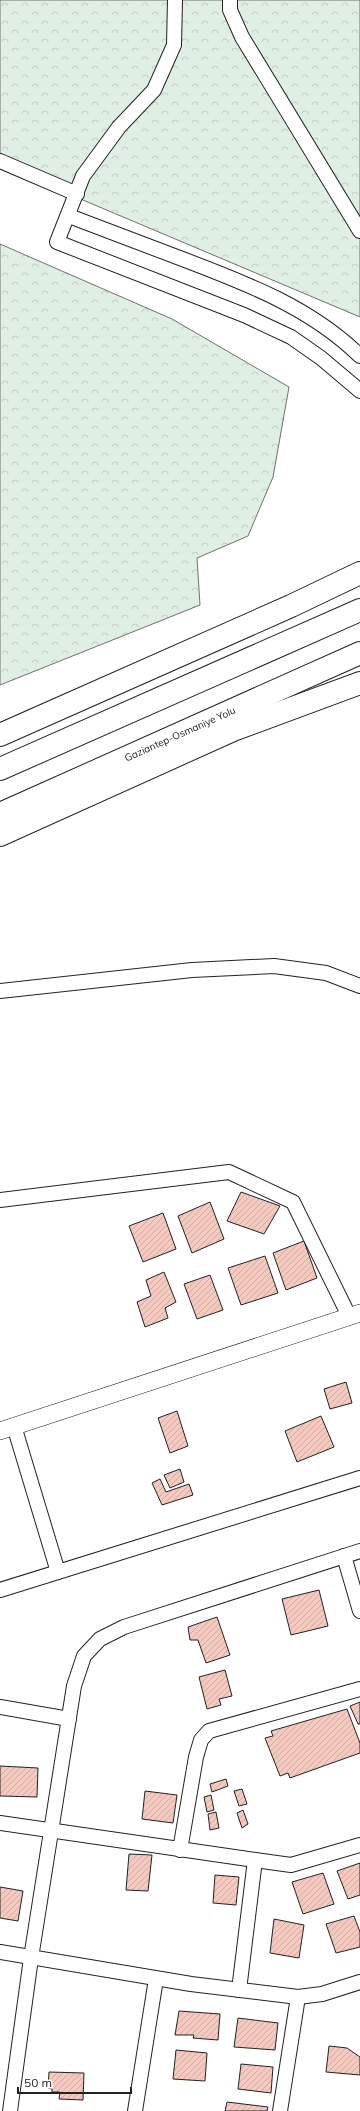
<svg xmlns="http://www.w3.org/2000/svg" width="360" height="2111" font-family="Mulish,sans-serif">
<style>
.forest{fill:url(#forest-crowns);stroke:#6f6f6f}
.building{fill:url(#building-hatch);stroke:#222}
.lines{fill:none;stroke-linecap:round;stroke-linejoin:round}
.minor-casing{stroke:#222;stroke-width:16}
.tertiary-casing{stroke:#222;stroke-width:18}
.trunk-casing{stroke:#222;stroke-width:24}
.minor{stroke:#fff;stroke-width:14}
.tertiary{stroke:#fff;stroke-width:17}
.trunk{stroke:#fff;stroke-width:22}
.labels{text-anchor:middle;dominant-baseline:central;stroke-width:3;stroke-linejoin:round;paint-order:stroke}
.street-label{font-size:10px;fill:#222;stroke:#fff}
</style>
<defs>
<pattern id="forest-crowns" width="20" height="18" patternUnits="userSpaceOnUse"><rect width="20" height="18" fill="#e0efe3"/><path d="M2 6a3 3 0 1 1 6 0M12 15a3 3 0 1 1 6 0" fill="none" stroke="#c0cdc2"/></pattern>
<pattern id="building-hatch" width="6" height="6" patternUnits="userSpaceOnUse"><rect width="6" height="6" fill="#f3c9c0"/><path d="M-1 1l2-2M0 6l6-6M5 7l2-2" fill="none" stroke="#d0aca5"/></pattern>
</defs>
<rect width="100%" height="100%" fill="#fff"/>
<g class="forest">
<polygon points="0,0 360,0 360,317 0,165"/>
<polygon points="0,244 172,319 289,387 273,477 248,536 197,558 200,605 0,685"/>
</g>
<g class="building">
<polygon points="241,1192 280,1206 264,1234 227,1221"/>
<polygon points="210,1202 224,1239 192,1253 178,1216"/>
<polygon points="163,1213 176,1249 143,1262 129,1226"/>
<polygon points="304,1241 317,1278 286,1290 273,1253"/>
<polygon points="265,1256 278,1293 241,1305 228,1268"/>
<polygon points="164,1272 176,1302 165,1308 168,1318 145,1327 137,1302 151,1296 146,1280"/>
<polygon points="210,1275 223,1310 197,1319 184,1284"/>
<polygon points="346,1382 352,1403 330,1409 324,1389"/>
<polygon points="177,1411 188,1446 170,1453 158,1418"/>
<polygon points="321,1416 334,1447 297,1462 285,1431"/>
<polygon points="180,1469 184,1482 170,1488 164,1475"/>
<polygon points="160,1479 166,1492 189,1484 193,1495 162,1505 152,1483"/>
<polygon points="319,1590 328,1626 291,1635 282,1599"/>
<polygon points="217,1617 230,1655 206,1663 198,1640 190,1640 188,1627"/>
<polygon points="225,1670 232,1696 219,1699 221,1705 207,1709 199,1677"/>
<polygon points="360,1702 360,1724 358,1724 350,1706"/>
<polygon points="347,1709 360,1743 360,1753 290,1778 288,1773 280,1776 265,1738 273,1736 271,1731"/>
<polygon points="0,1766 38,1768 37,1797 0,1796"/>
<polygon points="226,1779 228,1786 212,1792 210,1784"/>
<polygon points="242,1789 247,1804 239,1806 234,1791"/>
<polygon points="145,1791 177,1795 173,1823 142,1819"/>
<polygon points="211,1795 214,1810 207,1812 204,1797"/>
<polygon points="243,1810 248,1824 242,1828 237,1813"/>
<polygon points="216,1812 219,1828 210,1830 208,1814"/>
<polygon points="129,1854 152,1855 148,1891 126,1890"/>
<polygon points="360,1863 360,1895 348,1899 337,1871"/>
<polygon points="323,1873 334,1904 303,1914 292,1882"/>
<polygon points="215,1875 239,1877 236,1905 213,1903"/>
<polygon points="0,1887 23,1891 18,1921 0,1918"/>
<polygon points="354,1916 360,1932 360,1947 336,1953 326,1924"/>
<polygon points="274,1919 304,1925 299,1958 270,1953"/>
<polygon points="179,2011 220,2014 218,2040 193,2038 194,2035 175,2035"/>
<polygon points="238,2018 278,2023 275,2050 234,2047"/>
<polygon points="329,2046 347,2048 360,2057 360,2075 326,2072"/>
<polygon points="176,2050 207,2053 205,2081 173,2079"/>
<polygon points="241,2064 273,2067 271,2093 238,2089"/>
<polygon points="49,2072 84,2073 83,2100 59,2099 60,2092 52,2092 52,2089 48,2088"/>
<polygon points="227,2102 268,2107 267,2111 225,2111"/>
</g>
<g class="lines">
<defs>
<g id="minor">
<polyline points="175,0 174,45 154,90 119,127 83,176 57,242 244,315 291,337 321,358 360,391"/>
<polyline points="230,0 230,10 242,37 360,231"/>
<polyline points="0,161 77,194"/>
<path d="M 69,216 C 108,231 146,245 185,260 C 248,284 311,308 360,356"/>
<polyline points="0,991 192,970 274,966 326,973 360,986"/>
<polyline points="0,1200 229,1172 293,1202 349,1316"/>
<polyline points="14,1426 58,1572"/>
<polyline points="344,1556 360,1611"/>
<polyline points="0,1590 360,1478"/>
<polyline points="0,1707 69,1719"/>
<polyline points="0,1823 255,1860"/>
<polyline points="180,1850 196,1757 201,1740 209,1731 360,1689"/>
<polyline points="0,1952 191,1984 298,1997 322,1994 360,1982"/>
<polyline points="239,1990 255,1860 291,1865 360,1845"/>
<polyline points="10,2111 31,1958 74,1686 84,1656 100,1639 124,1627 360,1551"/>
<polyline points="135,2111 156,1979"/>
<polyline points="280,2111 298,1997"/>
</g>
<polyline id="tertiary" points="0,1431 360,1313"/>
<g id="trunk">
<polyline points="0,735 291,606 360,573"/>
<polyline points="0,769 360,610"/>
<polyline points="0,814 360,653"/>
<polyline points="0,835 233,730 360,683"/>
</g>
</defs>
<use href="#minor" class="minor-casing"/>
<use href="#tertiary" class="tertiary-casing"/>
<use href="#trunk" class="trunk-casing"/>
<use href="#minor" class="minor"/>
<use href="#tertiary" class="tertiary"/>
<use href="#trunk" class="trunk"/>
</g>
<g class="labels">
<g class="street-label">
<text transform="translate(180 734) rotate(-24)">Gaziantep-Osmaniye Yolu</text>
</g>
</g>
<path d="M18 2087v6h113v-6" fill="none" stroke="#222222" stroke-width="2"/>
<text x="24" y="2087" font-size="12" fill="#222222" stroke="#ffffff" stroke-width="3" paint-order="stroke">50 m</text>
</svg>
